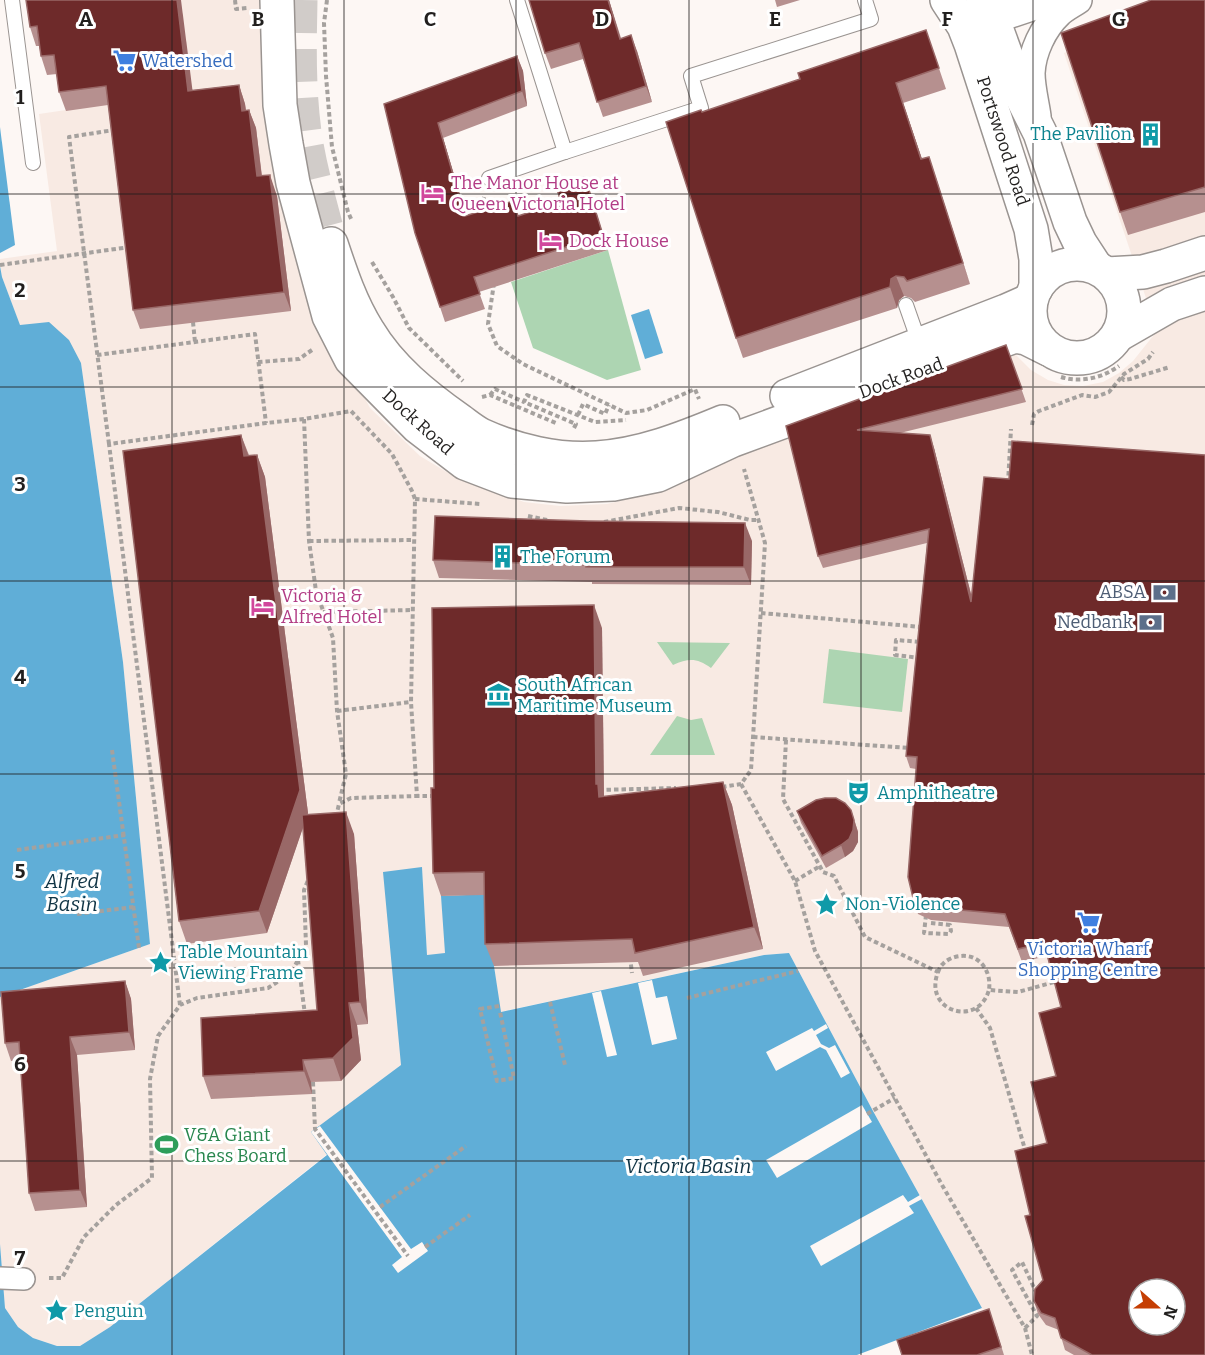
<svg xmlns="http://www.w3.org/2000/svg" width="1205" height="1355" font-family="Bitter,serif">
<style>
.built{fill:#f8eae3;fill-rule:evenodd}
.green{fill:#add5b2}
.water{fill:#60aed7}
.pier{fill:#fdf7f4}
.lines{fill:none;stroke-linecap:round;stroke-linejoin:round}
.tertiary-tunnel{stroke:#d1ccc9;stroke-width:33;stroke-dasharray:33 16;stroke-linecap:butt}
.service-casing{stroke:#9a9491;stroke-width:16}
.pedestrian-casing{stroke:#9a9491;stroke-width:24}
.minor-casing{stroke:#9a9491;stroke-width:30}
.tertiary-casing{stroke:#9a9491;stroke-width:36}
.path{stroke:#a5a19e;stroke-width:4;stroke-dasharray:4.5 3;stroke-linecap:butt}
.service{stroke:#fff;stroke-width:14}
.pedestrian{stroke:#fff;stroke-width:21}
.minor{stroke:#fff;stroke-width:27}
.tertiary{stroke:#fff;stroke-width:33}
.wall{fill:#b6908f}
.shaded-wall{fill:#996867}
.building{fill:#6e2a2a;stroke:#996867;stroke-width:1.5;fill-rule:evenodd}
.grid{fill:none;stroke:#211f1e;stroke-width:1.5;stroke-opacity:0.55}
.labels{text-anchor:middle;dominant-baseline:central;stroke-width:6;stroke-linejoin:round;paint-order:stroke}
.shop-label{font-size:18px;fill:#366cbe;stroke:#fff;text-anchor:start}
.culture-label{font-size:18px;fill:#0d838f;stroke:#fff;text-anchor:start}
.street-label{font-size:18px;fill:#211f1e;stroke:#fff}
.hotel-label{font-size:18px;fill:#b23c85;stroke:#fff;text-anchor:start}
.service-label{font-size:18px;fill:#4e5e75;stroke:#fff;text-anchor:end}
.leisure-label{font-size:18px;fill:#27864d;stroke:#fff;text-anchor:start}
.water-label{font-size:20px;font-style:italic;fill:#103445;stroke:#fff}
.grid-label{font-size:20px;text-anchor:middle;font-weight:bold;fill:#211f1e;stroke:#fff;stroke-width:6;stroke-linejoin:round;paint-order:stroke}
</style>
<rect width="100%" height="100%" fill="#fdf7f4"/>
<path class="built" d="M 52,0 L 270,0 L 275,140 L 350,370 L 370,408 L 420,456 L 450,474 L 524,502 L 560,506 L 607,504 L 673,488 L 788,424 L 1011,350 L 1031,370 L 1048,380 L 1064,385 L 1083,386 L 1103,382 L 1119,373 L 1133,361 L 1157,331 L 1064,53 L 1205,0 L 1205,1355 L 1004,1355 L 995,1326 L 982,1308 L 873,1111 L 789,953 L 764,955 L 500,1012 L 494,966 L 446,954 L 427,955 L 422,867 L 401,1065 L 312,1132 L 327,1154 L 110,1327 L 80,1346 L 57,1346 L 33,1338 L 18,1327 L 5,1308 L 0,1244 L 0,997 L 150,944 L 123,662 L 81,363 L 20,326 L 2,277 L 0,266 L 0,259 L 57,251 L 39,114 L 66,110 ZM 1139,1289 L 1175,1289 L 1175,1325 L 1139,1325 Z"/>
<g class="green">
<polygon points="608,250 641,370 607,380 533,348 511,282"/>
<path d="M 657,642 L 730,643 L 711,668 C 697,658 689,658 673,665 Z"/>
<polygon points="829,649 908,659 902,712 823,703"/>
<polygon points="677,716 691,720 702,718 715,755 650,755"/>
</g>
<g class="water">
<polygon points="0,127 15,245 0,253"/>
<polygon points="0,266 2,277 20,325 49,322 69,340 81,363 123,662 150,944 0,997"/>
<polygon points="649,309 663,353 645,359 631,315"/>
<polygon points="422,867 427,955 445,953 441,896 492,894 494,966 501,1012 764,955 789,953 873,1111 982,1308 857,1355 0,1355 0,1244 5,1308 18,1327 33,1338 57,1346 80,1346 110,1327 327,1155 311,1132 401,1065 383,872"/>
</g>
<g class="pier">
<polygon points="652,980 656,998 667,996 677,1039 652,1045 638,983"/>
<polygon points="601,991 617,1055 607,1057 592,993"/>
<polygon points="826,1024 828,1028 816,1035 821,1044 829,1048 835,1045 850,1073 841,1078 826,1050 820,1047 776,1071 766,1052 812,1028 814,1031"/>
<polygon points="862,1105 872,1122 777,1178 766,1160"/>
<polygon points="320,1126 411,1249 422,1242 428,1251 398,1273 392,1265 402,1257 311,1132"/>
<polygon points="903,1195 908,1202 920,1195 922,1199 909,1206 914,1213 821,1266 810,1246"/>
</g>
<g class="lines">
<path class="tertiary-tunnel" d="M 301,0 C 300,46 299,93 306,139 C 312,175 322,209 331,244"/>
<defs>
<g id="service">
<polyline points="12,0 33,163"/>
<polyline points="517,0 565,152 701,108 691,76 871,19 865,0"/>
<polyline points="489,178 565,152"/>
<polyline points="906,305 920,345"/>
</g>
<polyline id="pedestrian" points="0,1278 24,1279"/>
<path id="minor" d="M 1037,116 C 1035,102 1031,87 1031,73 C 1032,52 1043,28 1059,13 C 1064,8 1072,4 1078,0"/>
<g id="tertiary">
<polyline points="277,0 280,105 286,144 293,183 329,316 351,359 418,427 465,463 512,481 567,486 613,484 658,475 733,440 1015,336 1026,338 1048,349"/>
<polyline points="947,0 964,26 971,44 1031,229 1036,259 1036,288"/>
<polyline points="983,0 992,17 1019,91 1040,133 1070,222 1080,243 1095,266"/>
<polyline points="971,24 1043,0"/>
<path d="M 331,244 C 341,274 351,304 368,331 C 390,368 425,396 459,420 C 466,425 473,431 481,435 C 516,451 558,461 597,458 C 641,455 682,439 723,422"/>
<circle cx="1077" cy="311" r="47"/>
<polyline points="1107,274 1143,272 1166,266 1205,253"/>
<polyline points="1118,335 1172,304 1205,293"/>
<polyline points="787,396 1006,311 1031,300"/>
</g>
</defs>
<use href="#service" class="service-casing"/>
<use href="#pedestrian" class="pedestrian-casing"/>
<use href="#minor" class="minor-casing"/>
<use href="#tertiary" class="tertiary-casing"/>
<g class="path">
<polyline points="235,0 236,9 247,8"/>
<polyline points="327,0 324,23 326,76 332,147 348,212 352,221"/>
<polyline points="480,216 484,197"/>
<polyline points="372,262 393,297 409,328 463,381"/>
<polyline points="0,265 130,247"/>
<polyline points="494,283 488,324 497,346 523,364 626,413 647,410 695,389 699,399"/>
<polyline points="193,322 195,342"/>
<polyline points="97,355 255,334 266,423"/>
<polyline points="258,362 299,359 312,350"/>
<path d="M 1061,377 C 1081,383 1102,378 1119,366"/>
<polyline points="1121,377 1124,380 1130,379 1170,367"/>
<polyline points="490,395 495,389 524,402"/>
<polyline points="482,397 490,395 558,424"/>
<polyline points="578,415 583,404 605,414 609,405"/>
<polyline points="304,419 309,541 316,591 333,638 337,711 346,774 339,803"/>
<polyline points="1032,425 1034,414 1039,411 1082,395 1095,397 1109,392 1124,374 1148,359 1153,352"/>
<polyline points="574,428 576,424 524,402 527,395 595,422 626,420"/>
<polyline points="109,444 69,137 114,130"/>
<polyline points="1008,483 1011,429"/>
<polyline points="415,499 480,504"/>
<polyline points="528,516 547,520"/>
<polyline points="604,522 679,508 718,512 750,520 759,520"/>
<polyline points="309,541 414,540"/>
<polyline points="323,612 413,610"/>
<polyline points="761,613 922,627"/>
<polyline points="921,658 895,655 896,640 922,642"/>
<polyline points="337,711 411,702"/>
<polyline points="753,737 909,748"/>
<path d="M 786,740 L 783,799 L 823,872 L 834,876 L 865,937 L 938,972 C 924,1008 969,1025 985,999 C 987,996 988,993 989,990 L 1018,992 L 1058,981"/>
<polyline points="112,750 139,948"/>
<polyline points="741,784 795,881 815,951 942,1185 1025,1328 1032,1355"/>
<polyline points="722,787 741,784 751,770 765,543 744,469"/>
<polyline points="599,790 676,788"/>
<polyline points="336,817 339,804 351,798 417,796"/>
<polyline points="17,850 125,835"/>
<polyline points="795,881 820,866"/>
<polyline points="77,914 134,907"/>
<polyline points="926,915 924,933 949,934 951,931 950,925 931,923"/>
<polyline points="630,957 632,973"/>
<polyline points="298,960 305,1015"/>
<path d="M 938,972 C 939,970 940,966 943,964 C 945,961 951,958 955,957 C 977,951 992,969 989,990"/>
<polyline points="687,998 798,971"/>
<polyline points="550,1002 565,1065"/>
<polyline points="180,1005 109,444 266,423 304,419 351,411 392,454 412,491 415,499 411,702 417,796 436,796"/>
<polyline points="499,1006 480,1009 497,1081 514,1078 500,1012"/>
<polyline points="976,1008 990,1028 1026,1153"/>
<polyline points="313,1082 315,1129 408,1256"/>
<polyline points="867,1114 895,1098"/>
<polyline points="380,1207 466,1146"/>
<polyline points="425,1247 470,1215"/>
<polyline points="49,1278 62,1278 84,1237 116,1205 152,1178 150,1079 158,1036 180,1005 197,998 268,988 291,973 306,945 304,890 309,878"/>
<polyline points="1025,1328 1037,1316 1012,1270 1022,1262 1036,1292"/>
</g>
<use href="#service" class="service"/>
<use href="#pedestrian" class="pedestrian"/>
<use href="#minor" class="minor"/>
<use href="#tertiary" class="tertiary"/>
</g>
<g class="wall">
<polygon points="26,0 193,90 239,85 245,104 246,110 249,110 256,128 262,176 277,196 291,311 140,329 133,310 108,105 66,111 59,92 57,74 47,75 41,56 39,46 36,46 30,27"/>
<polygon points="609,0 621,38 637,51 652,102 603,117 583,59 551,69 545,53"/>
<polygon points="775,0 800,0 777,7"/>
<polygon points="1205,0 1205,212 1128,235 1120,212"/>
<polygon points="926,30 946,89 903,103 922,159 936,178 970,284 915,302 911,298 904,296 899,300 897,308 743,358 736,338 702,112 800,79"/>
<polygon points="517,56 523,71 527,106 443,138 466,216 513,201 518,216 561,202 590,192 608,250 479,292 485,309 445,322 440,307 384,104"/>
<polygon points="1006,345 1026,402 900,433 934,448 972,598 1205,1355 1074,1355 1065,1350 1059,1330 1046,1325 1038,1314 1034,1301 1043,1280 1030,1215 1047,1143 1056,1076 1061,1007 1047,956 1022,962 1009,927 931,920 918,914 914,902 916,769 910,768 906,756 927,543 823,568 818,556 786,426"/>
<polygon points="241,435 249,455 257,455 265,477 308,813 307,815 354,834 368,1024 357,1025 361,1060 341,1081 311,1082 312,1094 211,1099 203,1076 317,1010 303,827 267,933 187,944 179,921"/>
<polygon points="752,541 751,585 592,584 592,582 439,578 433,560"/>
<polygon points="602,628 604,797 723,782 732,805 763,949 643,976 638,962 494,966 485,944 484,895 441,896 433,873 434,788"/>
<polygon points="797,811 855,822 858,832 858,842 853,851 845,857 826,868 801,823"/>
<polygon points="125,981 131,999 135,1050 77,1055 87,1207 35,1211 29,1193 20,1060 11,1061 5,1043"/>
<polygon points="995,1326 1004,1355 902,1355"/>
</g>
<g class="shaded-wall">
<polygon points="177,0 181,0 195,110 188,91"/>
<polygon points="608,0 609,0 625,55 620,39"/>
<polygon points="631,35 637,51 652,102 646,86"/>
<polygon points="517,56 523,71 527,106 522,91"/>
<polygon points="896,83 903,103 929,180 921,159"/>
<polygon points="239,85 245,104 248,129 242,111"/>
<polygon points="249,110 256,128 264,195 257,176"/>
<polygon points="438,123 443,138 471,231 465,216"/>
<polygon points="929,157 936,178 970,284 963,263"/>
<polygon points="270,175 277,196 291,311 284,292"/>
<polygon points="896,276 904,296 899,300 897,308 890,287 891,279"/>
<polygon points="241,435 249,457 244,456"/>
<polygon points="930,435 934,448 976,614 971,602"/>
<polygon points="257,455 265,477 308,813 267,933 259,911"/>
<polygon points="745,523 752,541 751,585 744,567"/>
<polygon points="594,605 602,628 604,800 599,797 596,784"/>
<polygon points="723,782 732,805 763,949 754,927"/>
<polygon points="851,810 858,832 858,842 853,851 845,857 841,845"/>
<polygon points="346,812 354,834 368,1024 360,1002"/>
<polygon points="125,981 131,999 135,1050 129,1032"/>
<polygon points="349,1003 357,1025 361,1060 341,1081 333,1058"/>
<polygon points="70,1037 77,1055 87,1207 80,1190"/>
<polygon points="303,1060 311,1082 312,1094 304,1071"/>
</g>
<g class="building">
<polygon points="26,0 177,0 188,91 239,85 242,111 249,110 257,176 270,175 270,177 284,292 133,310 106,86 59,92 54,55 41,56 37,26 30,27"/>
<polygon points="529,0 608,0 620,39 631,35 646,86 597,102 579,43 545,53"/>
<polygon points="1151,0 1205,0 1205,187 1120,212 1061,33"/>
<polygon points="926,30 939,68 896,83 921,159 929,157 963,263 907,281 904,277 896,276 891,279 890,287 736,338 666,122 701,110 702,112 800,79 798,73"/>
<polygon points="517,56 522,91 438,123 465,216 513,201 518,216 561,202 556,186 585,177 603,235 474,277 480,294 440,307 415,233 384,104"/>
<path d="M 1006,345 L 1022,389 L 857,430 L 930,435 L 971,602 L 984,477 L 1009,479 L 1012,441 L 1205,455 L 1205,1355 L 1092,1355 L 1061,1338 L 1055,1318 L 1041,1313 L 1034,1301 L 1035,1289 L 1043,1280 L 1025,1216 L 1030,1215 L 1015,1151 L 1047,1143 L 1031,1082 L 1056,1076 L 1039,1013 L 1061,1007 L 1044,943 L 1018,949 L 1005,914 L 927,907 L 914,902 L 908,877 L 917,757 L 906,756 L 929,529 L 818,556 L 786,426 ZM 1139,1289 L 1175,1289 L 1175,1325 L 1139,1325 Z"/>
<polygon points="241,435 244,456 257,455 300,790 259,911 179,921 123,451"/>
<polygon points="435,516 588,521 745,523 744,567 586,567 586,565 433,560"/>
<polygon points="594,605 596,784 598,784 599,797 723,782 754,927 635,953 632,939 485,944 484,872 433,873 431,788 434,788 432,608"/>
<polygon points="825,798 836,798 845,803 851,810 854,820 853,830 849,839 841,845 822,856 797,811 816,800"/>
<polygon points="346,812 360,1002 349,1003 353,1038 333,1058 303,1060 304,1071 203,1076 201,1018 317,1010 302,815"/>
<polygon points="125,981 129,1032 70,1037 80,1190 29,1193 19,1042 5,1043 1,992"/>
<polygon points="989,1309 1001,1347 977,1355 902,1355 897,1340"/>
</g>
<path class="grid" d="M 172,0 L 172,1355M 344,0 L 344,1355M 516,0 L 516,1355M 689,0 L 689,1355M 861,0 L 861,1355M 1033,0 L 1033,1355M 0,194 L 1205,194M 0,387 L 1205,387M 0,581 L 1205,581M 0,774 L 1205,774M 0,968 L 1205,968M 0,1161 L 1205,1161"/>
<defs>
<symbol id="supermarket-bare" viewBox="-9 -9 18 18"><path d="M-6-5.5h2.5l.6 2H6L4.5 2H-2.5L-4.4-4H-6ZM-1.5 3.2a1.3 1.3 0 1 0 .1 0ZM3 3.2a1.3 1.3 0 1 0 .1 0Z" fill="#3f7fe0" stroke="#fff" stroke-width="2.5" paint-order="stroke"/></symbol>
<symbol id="building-bare" viewBox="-9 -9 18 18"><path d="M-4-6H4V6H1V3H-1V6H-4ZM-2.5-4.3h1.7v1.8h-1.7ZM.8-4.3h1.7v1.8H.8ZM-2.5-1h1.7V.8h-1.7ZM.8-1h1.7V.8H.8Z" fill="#0f9aa8" stroke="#fff" stroke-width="2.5" paint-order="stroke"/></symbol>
<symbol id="hotel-bare" viewBox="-9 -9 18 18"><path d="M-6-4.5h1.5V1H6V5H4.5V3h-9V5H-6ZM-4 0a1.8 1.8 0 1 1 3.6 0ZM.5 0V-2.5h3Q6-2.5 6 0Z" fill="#d1479c" stroke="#fff" stroke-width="2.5" paint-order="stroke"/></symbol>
<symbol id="bank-bare" viewBox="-9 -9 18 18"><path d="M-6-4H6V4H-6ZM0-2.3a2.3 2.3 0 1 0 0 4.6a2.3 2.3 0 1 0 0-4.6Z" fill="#5c6f8a" stroke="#fff" stroke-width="2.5" paint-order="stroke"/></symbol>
<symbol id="museum-bare" viewBox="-9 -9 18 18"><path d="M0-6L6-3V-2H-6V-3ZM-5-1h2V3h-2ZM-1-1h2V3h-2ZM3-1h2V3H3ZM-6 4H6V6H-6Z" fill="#0f9aa8" stroke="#fff" stroke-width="2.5" paint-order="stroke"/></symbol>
<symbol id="theatre-bare" viewBox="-9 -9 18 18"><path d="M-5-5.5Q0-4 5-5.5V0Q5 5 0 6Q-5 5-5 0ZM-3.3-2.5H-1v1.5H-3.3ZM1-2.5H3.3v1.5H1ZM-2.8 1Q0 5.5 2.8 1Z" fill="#0f9aa8" stroke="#fff" stroke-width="2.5" paint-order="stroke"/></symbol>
<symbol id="sight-bare" viewBox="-9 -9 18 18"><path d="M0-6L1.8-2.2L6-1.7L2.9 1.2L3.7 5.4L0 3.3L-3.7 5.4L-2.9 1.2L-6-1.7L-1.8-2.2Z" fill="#0f9aa8" stroke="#fff" stroke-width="2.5" paint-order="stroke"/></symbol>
<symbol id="stadium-bare" viewBox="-9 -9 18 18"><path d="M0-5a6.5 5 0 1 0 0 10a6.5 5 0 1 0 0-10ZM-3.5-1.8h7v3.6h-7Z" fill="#2e9e5b" stroke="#fff" stroke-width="2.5" paint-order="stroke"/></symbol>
</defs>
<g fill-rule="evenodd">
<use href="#supermarket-bare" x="108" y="44" width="33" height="33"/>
<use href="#building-bare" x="1134" y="118" width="33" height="33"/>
<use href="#hotel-bare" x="416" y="176" width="33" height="33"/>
<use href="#hotel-bare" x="534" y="224" width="33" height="33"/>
<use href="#building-bare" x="486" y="540" width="33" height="33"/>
<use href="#bank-bare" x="1148" y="576" width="33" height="33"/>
<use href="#hotel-bare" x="246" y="590" width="33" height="33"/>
<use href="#bank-bare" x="1134" y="606" width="33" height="33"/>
<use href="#museum-bare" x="482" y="678" width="33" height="33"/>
<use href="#theatre-bare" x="842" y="776" width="33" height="33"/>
<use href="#sight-bare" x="810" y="888" width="33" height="33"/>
<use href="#supermarket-bare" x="1072" y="906" width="33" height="33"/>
<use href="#sight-bare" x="144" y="946" width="33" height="33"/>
<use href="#stadium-bare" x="150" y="1128" width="33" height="33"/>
<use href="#sight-bare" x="40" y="1294" width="33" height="33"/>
</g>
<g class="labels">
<g class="shop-label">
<text x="142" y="61">Watershed</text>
<text x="1088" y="949" text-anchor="middle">Victoria Wharf<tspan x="1088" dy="21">Shopping Centre</tspan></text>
</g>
<g class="culture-label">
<text x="1132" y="134" text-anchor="end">The Pavilion</text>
<text x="520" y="557">The Forum</text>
<text x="517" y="685">South African<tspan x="517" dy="21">Maritime Museum</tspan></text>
<text x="877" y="793">Amphitheatre</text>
<text x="845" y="904">Non-Violence</text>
<text x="178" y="952">Table Mountain<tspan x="178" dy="21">Viewing Frame</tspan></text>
<text x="74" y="1311">Penguin</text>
</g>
<g class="street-label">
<text transform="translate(1003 141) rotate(72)">Portswood Road</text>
<text transform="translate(901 378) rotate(-20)">Dock Road</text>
<text transform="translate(418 422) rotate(42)">Dock Road</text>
</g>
<g class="hotel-label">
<text x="451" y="183">The Manor House at<tspan x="451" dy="21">Queen Victoria Hotel</tspan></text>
<text x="569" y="241">Dock House</text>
<text x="281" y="596">Victoria &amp;<tspan x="281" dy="21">Alfred Hotel</tspan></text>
</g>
<g class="service-label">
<text x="1146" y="592">ABSA</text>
<text x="1133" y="622">Nedbank</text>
</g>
<g class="leisure-label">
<text x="184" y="1135">V&amp;A Giant<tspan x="184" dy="21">Chess Board</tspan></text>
</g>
<g class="water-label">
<text x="72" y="881">Alfred<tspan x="72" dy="23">Basin</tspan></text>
<text x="688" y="1166">Victoria Basin</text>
</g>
</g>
<g class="grid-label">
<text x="86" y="26">A</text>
<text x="258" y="26">B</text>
<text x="430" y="26">C</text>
<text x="602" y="26">D</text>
<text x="775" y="26">E</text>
<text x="947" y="26">F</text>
<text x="1119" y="26">G</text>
<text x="20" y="104">1</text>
<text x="20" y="297">2</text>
<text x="20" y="491">3</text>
<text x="20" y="684">4</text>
<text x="20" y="878">5</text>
<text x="20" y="1071">6</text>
<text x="20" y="1265">7</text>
</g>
<g transform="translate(1157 1307) rotate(111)"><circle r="28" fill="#ffffff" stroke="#a6a5a5" stroke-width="1.5"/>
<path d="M0-4.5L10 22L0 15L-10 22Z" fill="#c53e03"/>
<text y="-9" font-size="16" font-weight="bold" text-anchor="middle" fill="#211f1e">N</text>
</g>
</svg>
